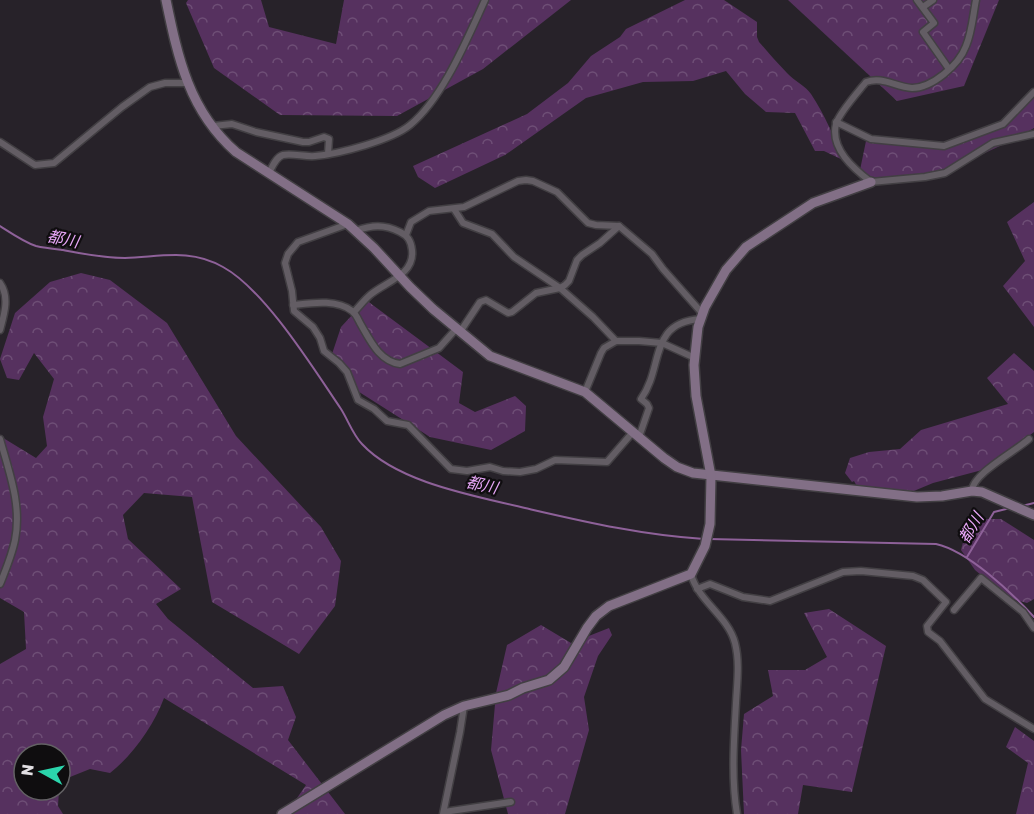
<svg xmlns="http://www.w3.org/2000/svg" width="1034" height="814" font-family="Rubik,'Noto Sans JP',sans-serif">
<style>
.forest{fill:url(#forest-crowns)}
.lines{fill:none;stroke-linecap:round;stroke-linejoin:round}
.stream{stroke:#8e6199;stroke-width:2}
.street-casing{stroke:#423f43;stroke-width:9}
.secondary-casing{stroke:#423f43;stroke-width:12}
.street{stroke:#635d64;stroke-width:6}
.secondary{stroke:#826f86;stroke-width:9}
.labels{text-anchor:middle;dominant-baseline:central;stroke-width:4.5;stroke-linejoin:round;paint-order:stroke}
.water-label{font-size:16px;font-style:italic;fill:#e8a7f8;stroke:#0f0d0f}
</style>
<defs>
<pattern id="forest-crowns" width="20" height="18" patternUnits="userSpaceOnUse" patternTransform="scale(1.5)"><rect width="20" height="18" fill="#56315f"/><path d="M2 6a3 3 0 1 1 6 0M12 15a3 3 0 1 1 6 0" fill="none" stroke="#6e4e76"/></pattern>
</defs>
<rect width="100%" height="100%" fill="#272229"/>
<g class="forest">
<polygon points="188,0 261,0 269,27 336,44 344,0 571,0 483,69 397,116 280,115 214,68 186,3"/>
<path d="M 685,0 L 724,0 L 757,22 L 757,37 L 759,42 C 768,52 777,63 787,73 C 794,81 806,86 811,94 C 825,115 834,138 845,161 L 824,151 L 815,151 L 795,113 L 766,112 L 745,94 L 726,71 L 693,81 L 643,82 L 586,98 L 505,155 L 435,188 L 418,177 L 413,166 L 527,114 L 568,83 L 591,56 L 620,37 L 626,29 Z"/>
<polygon points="788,0 999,0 964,86 897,101"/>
<polygon points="1034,96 1034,128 1017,138 942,173 875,179 860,170 866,141 942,149 1004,125"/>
<polygon points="1034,202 1034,327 1003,286 1025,261 1007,222"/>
<path d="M 81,273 L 110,280 L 167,323 L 236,436 L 321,527 L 341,561 L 335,606 L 299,654 L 212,602 L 192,497 L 144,493 L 123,515 L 128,539 L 181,589 L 156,604 L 168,619 L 253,688 L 283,686 L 296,717 L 288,740 L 345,814 L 286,814 L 306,785 L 164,698 C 154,725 133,755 110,773 L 90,769 L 60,781 L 60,754 L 24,754 L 24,790 L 59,790 L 58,806 L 63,814 L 0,814 L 0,664 L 26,649 L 24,612 L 0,598 L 0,436 L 36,458 L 47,446 L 43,417 L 54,379 L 34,353 L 19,380 L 7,378 L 0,359 L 15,313 L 50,282 Z"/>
<polygon points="366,300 463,372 459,403 475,412 515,396 526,406 525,431 491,450 430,437 356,390 331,357 341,327"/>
<polygon points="1014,353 1034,371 1034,432 986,469 933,483 909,493 859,490 854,481 852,482 845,473 850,458 869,452 900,449 921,430 1008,404 987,378"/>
<polygon points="969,519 1001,519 1034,540 1034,599 1027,603 1009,598 975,570 961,550"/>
<polygon points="829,609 886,646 852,792 803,785 798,814 744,814 741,750 744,714 773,696 768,670 805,670 827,657 804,613"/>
<polygon points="541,625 571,643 609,628 612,635 598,656 584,697 589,730 565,814 508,814 491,750 496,693 507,645"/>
<polygon points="1015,727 1034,741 1034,814 1016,814 1028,763 1006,747"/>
</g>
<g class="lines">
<g class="stream">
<path d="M 0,226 C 11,233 24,242 36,246 C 44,248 54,249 63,250 C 84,254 103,258 125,258 C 160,257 190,248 223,267 C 265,290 313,368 341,409 C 348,420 353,435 362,444 C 398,483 476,496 525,508 C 586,522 641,535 704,539"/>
<polyline points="1022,506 1034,503"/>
<path d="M 709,539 L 936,544 C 968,551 1011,592 1034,617"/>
<polyline points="967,557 994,512 1010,508"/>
</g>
<defs>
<g id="street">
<polyline points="917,0 934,23 923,32 949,69"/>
<path d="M 976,0 C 973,15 972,32 966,46 C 959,65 932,88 912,88 C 895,87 883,76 866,82 C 858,92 839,113 836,124 C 830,149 854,169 871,182 L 925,177 L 945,173 L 993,143 L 1034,134"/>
<polyline points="923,7 933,0"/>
<polyline points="836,122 871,139 944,146 1003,124 1034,92"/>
<polyline points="213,126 232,124 256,132 303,142 309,142 324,137 329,139 328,154"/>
<polyline points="0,142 35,165 54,163 122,107 150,87 165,83 187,83"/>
<path d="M 269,173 C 272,167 276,157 283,155 C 292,153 305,157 315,156 C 339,154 392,140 410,125 C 443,98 467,39 485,0"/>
<polyline points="454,209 463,223 492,234 514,257 560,288 593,317 616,341"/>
<polyline points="348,224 298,242 288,254 285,263 292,291 294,311 313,327 320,338 324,351 339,363 347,372 358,400 374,409 387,421 408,425 451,469 467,471 490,467 503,471 520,472 536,469 555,460 607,462 633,432"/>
<polyline points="406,235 411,222 429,211 464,207 518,181 526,180 533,181 557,192 588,223 596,225 619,226 652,254 663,269 702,313"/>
<path d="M 0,283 C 10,297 4,315 0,330"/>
<path d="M 293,305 C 312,303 336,299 352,311 C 356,314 358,319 360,323 C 370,340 379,361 400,364 L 439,348 L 456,329"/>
<path d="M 354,312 C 359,307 364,300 370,295 C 385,282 415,275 412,250 C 411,241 408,236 400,232 C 384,224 372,225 355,231"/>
<polyline points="460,332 480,302 486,300 508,313 512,312 536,293 560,288 565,285 569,281 577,260 582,255 600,243 619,226"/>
<polyline points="585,392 601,353 604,348 616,341 639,341 662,343 695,358"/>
<path d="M 639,437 L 649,408 L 647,404 L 641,399 C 664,367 648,323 700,319"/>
<path d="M 0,439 C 9,472 22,505 15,540 C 12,555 6,569 0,584"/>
<path d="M 972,491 C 972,474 1016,451 1029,439"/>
<path d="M 691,574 C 698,601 728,616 735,643 C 740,663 737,683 736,703 C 734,739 731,778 737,814"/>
<polyline points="697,589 710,584 743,597 770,601 843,572 861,571 913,576 923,580 946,602 927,626 928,632 940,641 985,699 1034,729"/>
<polyline points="954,610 981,578 1023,612 1034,628"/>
<polyline points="444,812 511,802"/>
<polyline points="443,814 460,732 464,706"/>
</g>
<g id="secondary">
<path d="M 166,0 C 178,58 189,111 236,152 L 348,224 L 374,248 L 410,287 L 433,309 L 490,356 L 585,392 L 664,458 L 677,467 L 693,473 L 917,497 L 942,496 L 972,491 L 982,492 L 1034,515"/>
<polyline points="282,814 444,715 464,706 509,695 523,688 549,680 564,667 587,628 596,616 609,606 691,574 705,546 710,524 711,476 696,396 694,365 698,327 705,307 726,270 746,247 813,203 871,182"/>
</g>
</defs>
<use href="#street" class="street-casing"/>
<use href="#secondary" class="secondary-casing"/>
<use href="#street" class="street"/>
<use href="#secondary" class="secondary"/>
</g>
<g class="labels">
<g class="water-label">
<text transform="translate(63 239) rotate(11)">都川</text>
<text transform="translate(482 485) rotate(12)">都川</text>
<text transform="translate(971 528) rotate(-59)">都川</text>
</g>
</g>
<g transform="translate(42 772) rotate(278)"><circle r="28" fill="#0f0d0f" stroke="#636164" stroke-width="1.5"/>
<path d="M0-4.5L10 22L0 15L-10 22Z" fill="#2bd5ac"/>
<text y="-9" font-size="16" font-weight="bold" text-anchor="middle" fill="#e2dfe3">N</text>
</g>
</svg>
